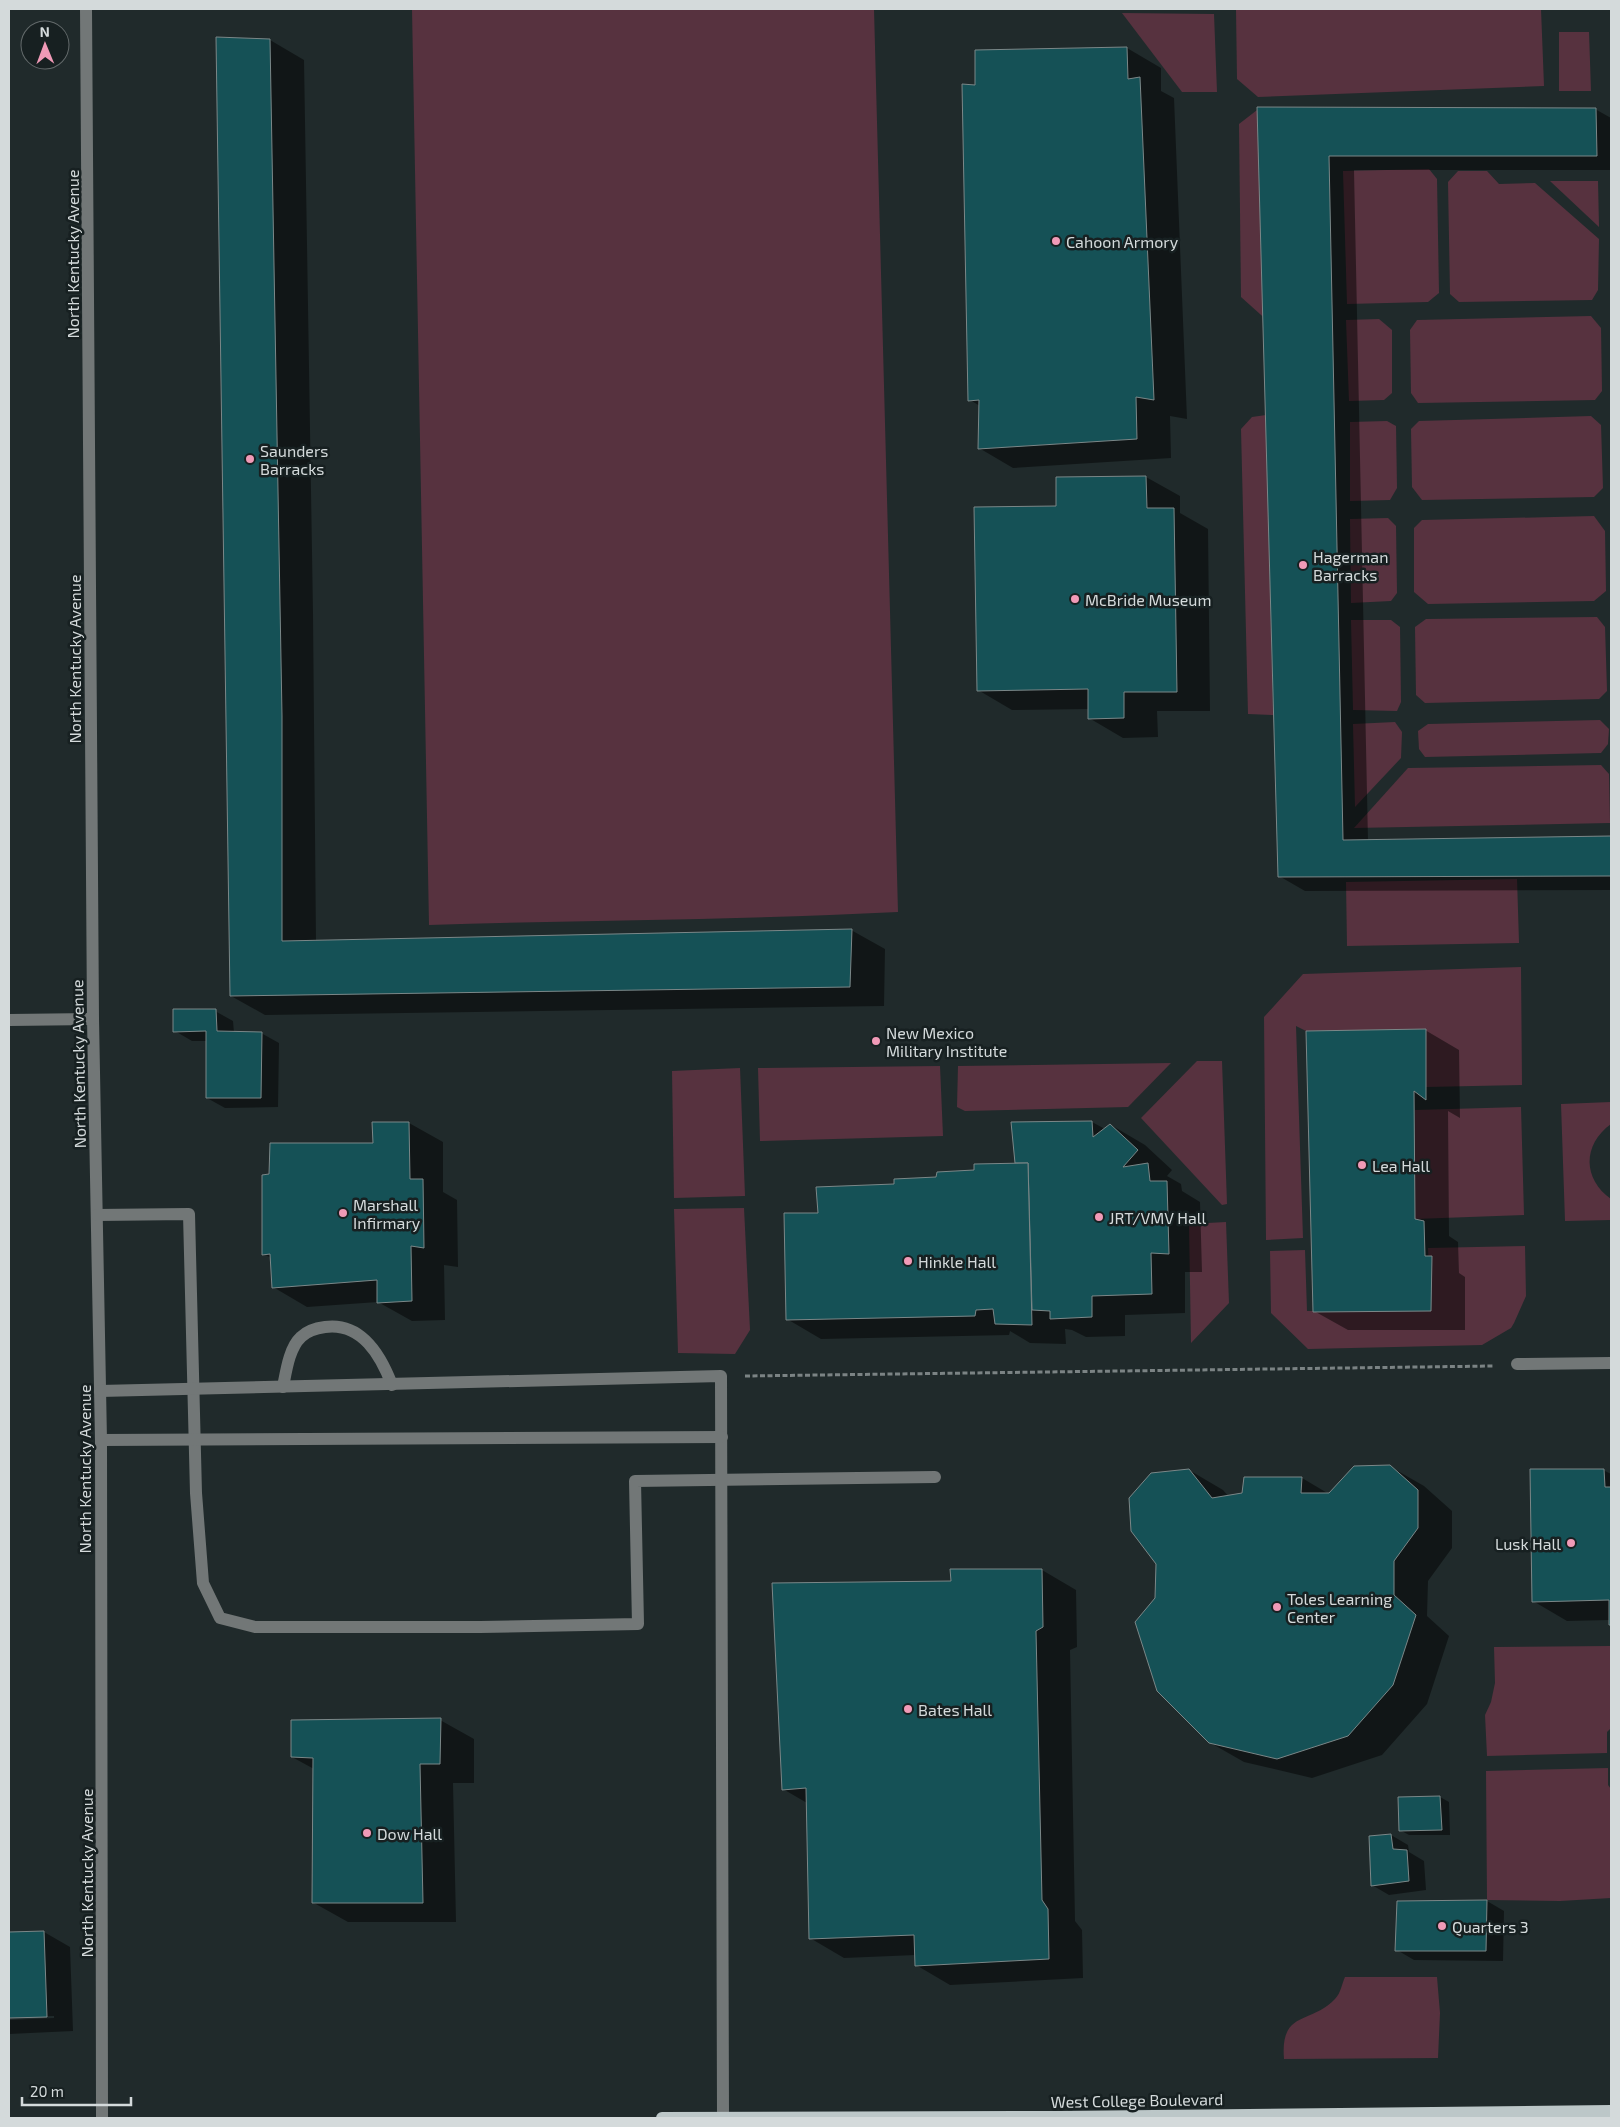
<svg xmlns="http://www.w3.org/2000/svg" width="1620" height="2127" font-family="'Exo 2',sans-serif">
<style>
.green{fill:#57323f}
.shadow{fill:#0007}
.building{fill:#155156;stroke:#7b8788}
.lines{fill:none;stroke-linecap:round;stroke-linejoin:round}
.path{stroke:#7b8384;stroke-width:3;stroke-dasharray:5 2.5;stroke-linecap:butt}
.minor{stroke:#727777;stroke-width:12}
.major{stroke:#bcc7c8;stroke-width:12}
.poi-dot{fill:#f09ab7;stroke:#172021;stroke-width:2}
.labels{text-anchor:middle;dominant-baseline:central;stroke-width:5;stroke-linejoin:round;paint-order:stroke}
.poi-label{font-size:16px;fill:#d4dadb;stroke:#172021;text-anchor:start}
.street-label{font-size:16px;fill:#d4dadb;stroke:#172021}
</style>
<rect width="100%" height="100%" fill="#202a2b"/>
<g class="green">
<path d="M 412,9 L 874,9 L 898,912 C 741,920 585,920 429,925 Z"/>
<polygon points="1236,9 1541,9 1544,86 1258,97 1237,79"/>
<polygon points="1122,13 1214,14 1217,92 1182,92"/>
<polygon points="1559,32 1589,32 1591,91 1559,91"/>
<polygon points="1261,107 1270,323 1241,297 1239,124"/>
<polygon points="1429,169 1437,179 1439,293 1428,302 1347,304 1343,171"/>
<polygon points="1458,171 1487,171 1499,184 1535,183 1599,239 1598,290 1592,300 1459,302 1450,294 1448,182"/>
<polygon points="1550,181 1598,181 1599,227"/>
<polygon points="1591,316 1601,328 1602,391 1595,400 1418,403 1411,393 1410,330 1417,320"/>
<polygon points="1379,319 1392,330 1392,393 1384,400 1349,401 1346,320"/>
<polygon points="1266,415 1273,715 1248,714 1241,429 1252,417"/>
<polygon points="1591,416 1601,425 1603,488 1594,497 1422,500 1412,487 1411,429 1419,421"/>
<polygon points="1387,421 1396,426 1397,488 1390,500 1350,501 1350,422"/>
<polygon points="1594,516 1605,531 1606,591 1594,601 1428,604 1414,592 1414,528 1422,520"/>
<polygon points="1388,518 1396,526 1397,593 1391,601 1351,603 1350,519"/>
<polygon points="1597,617 1605,627 1607,691 1599,699 1425,703 1416,695 1415,627 1426,619"/>
<polygon points="1351,620 1391,620 1400,627 1401,702 1397,711 1353,710"/>
<polygon points="1600,720 1609,729 1608,744 1601,753 1425,757 1419,749 1418,731 1428,724"/>
<polygon points="1395,722 1402,732 1401,758 1355,807 1353,724"/>
<polygon points="1601,765 1609,774 1610,823 1354,828 1408,768"/>
<polygon points="1517,879 1519,943 1347,946 1346,882"/>
<polygon points="1521,967 1522,1085 1426,1087 1425,1029 1306,1031 1296,1026 1303,1238 1266,1240 1264,1017 1303,974"/>
<polygon points="1197,1061 1222,1061 1227,1204 1222,1205 1141,1118"/>
<polygon points="1171,1063 1128,1107 965,1111 957,1107 958,1066"/>
<polygon points="940,1066 943,1136 760,1141 758,1068"/>
<polygon points="740,1068 745,1196 674,1198 672,1071"/>
<path d="M 1611,1102 L 1611,1124 C 1582,1145 1583,1179 1611,1199 L 1611,1220 L 1565,1221 L 1561,1104 Z"/>
<polygon points="1521,1107 1524,1215 1415,1219 1415,1110"/>
<polygon points="744,1208 750,1330 735,1354 678,1353 674,1209"/>
<polygon points="1226,1222 1229,1303 1191,1343 1189,1224"/>
<polygon points="1525,1246 1526,1296 1514,1323 1511,1328 1482,1345 1308,1349 1271,1313 1270,1251 1305,1250 1307,1311 1431,1311 1428,1248"/>
<polygon points="1611,1646 1611,1728 1607,1732 1607,1753 1487,1756 1485,1715 1491,1702 1495,1683 1494,1647"/>
<polygon points="1608,1768 1608,1785 1611,1789 1611,1898 1560,1901 1487,1900 1486,1771"/>
<path d="M 1345,1977 L 1437,1977 L 1440,2013 L 1438,2058 L 1284,2059 C 1280,2010 1310,2025 1335,1999 C 1341,1993 1342,1983 1345,1977 Z"/>
</g>
<g class="shadow">
<polygon points="270,40 304,60 313,613 316,942 851,930 885,949 884,1006 265,1015 231,996"/>
<polygon points="1127,48 1161,68 1161,91 1174,98 1187,419 1170,416 1171,458 1013,468 979,448 980,406 970,400 976,87"/>
<polygon points="1258,109 1595,109 1611,118 1611,170 1354,170 1368,841 1611,837 1611,890 1305,891 1279,876"/>
<polygon points="1146,477 1180,496 1180,513 1208,529 1210,711 1157,711 1158,737 1123,738 1089,718 1089,709 1012,710 978,690 1057,507 1057,478"/>
<polygon points="215,1011 233,1021 234,1033 261,1033 279,1043 278,1107 225,1108 207,1098 207,1041 192,1041 175,1031"/>
<polygon points="1425,1030 1459,1050 1460,1118 1448,1111 1449,1236 1458,1242 1459,1273 1465,1277 1465,1330 1348,1330 1314,1311"/>
<polygon points="1092,1122 1105,1129 1111,1125 1145,1145 1172,1170 1167,1176 1181,1184 1182,1191 1200,1202 1202,1272 1185,1272 1185,1313 1125,1315 1125,1336 1086,1337 1072,1330 1065,1329 1066,1344 1030,1343 1010,1331 1009,1335 821,1339 787,1319 820,1214 896,1185 1016,1165 1013,1123"/>
<polygon points="409,1123 443,1142 443,1192 457,1200 458,1267 444,1265 445,1320 412,1321 378,1302 307,1307 273,1287 271,1258 264,1254 374,1144"/>
<polygon points="1389,1466 1424,1486 1452,1511 1452,1548 1428,1581 1427,1616 1449,1636 1427,1704 1382,1755 1312,1778 1244,1762 1209,1742 1157,1599 1189,1470 1223,1490 1229,1497 1302,1478 1329,1494"/>
<polygon points="1603,1470 1611,1474 1611,1625 1610,1620 1567,1621 1533,1601"/>
<polygon points="1042,1570 1076,1590 1077,1647 1070,1650 1075,1921 1082,1930 1083,1978 950,1985 916,1965 916,1955 844,1958 810,1938 807,1803 783,1789 952,1582"/>
<polygon points="440,1720 474,1739 474,1783 453,1783 456,1922 348,1922 314,1903 314,1769 292,1757"/>
<polygon points="1440,1797 1449,1802 1450,1835 1409,1835 1400,1830 1400,1798"/>
<polygon points="1391,1835 1408,1845 1409,1852 1424,1861 1426,1890 1389,1895 1372,1885"/>
<polygon points="1487,1901 1504,1911 1503,1961 1414,1960 1397,1950 1398,1903"/>
<polygon points="44,1932 70,1947 73,2031 9,2034 9,2020 54,2018 54,2016 9,2017 9,1933"/>
</g>
<g class="building">
<polygon points="216,37 270,39 282,716 282,941 852,929 850,987 230,996"/>
<polygon points="1127,47 1128,79 1140,77 1154,400 1136,397 1137,439 978,449 979,400 968,401 962,84 975,85 975,50"/>
<polygon points="1257,107 1596,108 1597,156 1329,156 1343,840 1611,836 1611,876 1278,877"/>
<polygon points="1146,476 1147,508 1174,508 1177,692 1124,692 1124,718 1088,719 1088,689 977,691 974,507 1056,506 1056,477"/>
<polygon points="173,1009 216,1009 217,1031 262,1032 261,1098 206,1098 206,1031 173,1032"/>
<polygon points="1426,1029 1426,1100 1414,1091 1415,1219 1424,1221 1425,1256 1432,1256 1431,1311 1313,1312 1306,1031"/>
<polygon points="1092,1121 1093,1137 1110,1124 1138,1150 1123,1167 1148,1163 1150,1181 1167,1181 1169,1254 1151,1253 1152,1294 1092,1296 1092,1317 1050,1319 1050,1311 1032,1310 1028,1163 1015,1163 1011,1122"/>
<polygon points="372,1122 409,1122 410,1179 423,1179 424,1248 411,1246 412,1301 377,1303 377,1280 272,1288 270,1254 262,1255 262,1175 269,1174 270,1143 373,1143"/>
<polygon points="1028,1163 1032,1325 995,1324 993,1309 976,1310 975,1316 786,1320 784,1213 818,1213 816,1187 894,1184 894,1179 936,1177 937,1172 974,1170 974,1164"/>
<polygon points="1390,1465 1418,1490 1418,1528 1394,1561 1394,1595 1416,1615 1393,1685 1348,1736 1277,1759 1209,1743 1157,1691 1135,1622 1155,1598 1156,1564 1131,1531 1129,1498 1151,1473 1189,1469 1212,1498 1242,1493 1244,1477 1302,1477 1301,1493 1329,1493 1354,1466"/>
<polygon points="1530,1469 1604,1469 1605,1487 1611,1487 1611,1625 1609,1625 1609,1600 1532,1602"/>
<polygon points="950,1569 1042,1569 1043,1627 1036,1631 1042,1900 1048,1909 1049,1959 915,1966 914,1935 809,1939 806,1788 782,1790 772,1583 951,1581"/>
<polygon points="441,1718 440,1764 420,1764 423,1903 312,1903 313,1758 291,1757 291,1720"/>
<polygon points="1440,1796 1442,1830 1399,1831 1398,1797"/>
<polygon points="1391,1834 1393,1849 1407,1850 1409,1881 1371,1886 1369,1836"/>
<polygon points="1487,1900 1486,1951 1395,1951 1397,1901"/>
<polygon points="44,1931 47,2017 9,2018 9,1932"/>
</g>
<g class="lines">
<polyline class="path" points="745,1376 1494,1366"/>
<g class="minor">
<polyline points="86,9 93,1019 101,1440 102,2118"/>
<polyline points="9,1020 93,1019"/>
<polyline points="97,1215 189,1214 196,1493 203,1583 220,1618 255,1627 480,1627 638,1624 635,1481 935,1477"/>
<polyline points="1517,1364 1611,1363"/>
<path d="M 283,1387 C 286,1372 289,1348 301,1337 C 307,1331 317,1328 325,1327 C 362,1322 381,1356 392,1385"/>
<polyline points="100,1391 721,1376 723,2118"/>
<polyline points="101,1440 722,1437"/>
</g>
<polyline class="major" points="662,2118 1059,2117 1611,2111"/>
</g>
<g class="poi-dot">
<circle cx="1056" cy="241" r="5"/>
<circle cx="250" cy="459" r="5"/>
<circle cx="1303" cy="565" r="5"/>
<circle cx="1075" cy="599" r="5"/>
<circle cx="876" cy="1041" r="5"/>
<circle cx="1362" cy="1165" r="5"/>
<circle cx="343" cy="1213" r="5"/>
<circle cx="1099" cy="1217" r="5"/>
<circle cx="908" cy="1261" r="5"/>
<circle cx="1571" cy="1543" r="5"/>
<circle cx="1277" cy="1607" r="5"/>
<circle cx="908" cy="1709" r="5"/>
<circle cx="367" cy="1833" r="5"/>
<circle cx="1442" cy="1926" r="5"/>
</g>
<g class="labels">
<g class="poi-label">
<text x="1066" y="241">Cahoon Armory</text>
<text x="260" y="450">Saunders<tspan x="260" dy="18">Barracks</tspan></text>
<text x="1313" y="556">Hagerman<tspan x="1313" dy="18">Barracks</tspan></text>
<text x="1085" y="599">McBride Museum</text>
<text x="886" y="1032">New Mexico<tspan x="886" dy="18">Military Institute</tspan></text>
<text x="1372" y="1165">Lea Hall</text>
<text x="353" y="1204">Marshall<tspan x="353" dy="18">Infirmary</tspan></text>
<text x="1109" y="1217">JRT/VMV Hall</text>
<text x="918" y="1261">Hinkle Hall</text>
<text x="1561" y="1543" text-anchor="end">Lusk Hall</text>
<text x="1287" y="1598">Toles Learning<tspan x="1287" dy="18">Center</tspan></text>
<text x="918" y="1709">Bates Hall</text>
<text x="377" y="1833">Dow Hall</text>
<text x="1452" y="1926">Quarters 3</text>
</g>
<g class="street-label">
<text transform="translate(72 254) rotate(-90)">North Kentucky Avenue</text>
<text transform="translate(74 659) rotate(-90)">North Kentucky Avenue</text>
<text transform="translate(78 1064) rotate(-91)">North Kentucky Avenue</text>
<text transform="translate(84 1469) rotate(-90)">North Kentucky Avenue</text>
<text transform="translate(86 1873) rotate(-90)">North Kentucky Avenue</text>
<text transform="translate(1137 2100) rotate(-1)">West College Boulevard</text>
</g>
</g>
<rect width="1620" height="2127" fill="none" stroke="#d4dadb" stroke-width="20"/>
<g transform="translate(45 45) rotate(359)"><circle r="24" fill="#172021" stroke="#636a6b"/>
<path d="M0-4L9 19L0 12L-9 19Z" fill="#f09ab7"/>
<text y="-8" font-size="14" font-weight="bold" text-anchor="middle" fill="#d4dadb">N</text>
</g>
<path d="M22 2097v8h109v-8" fill="none" stroke="#d4dadb" stroke-width="2.5"/>
<text x="30" y="2097" font-size="15" fill="#d4dadb" stroke="#172021" stroke-width="4" paint-order="stroke">20 m</text>
</svg>
